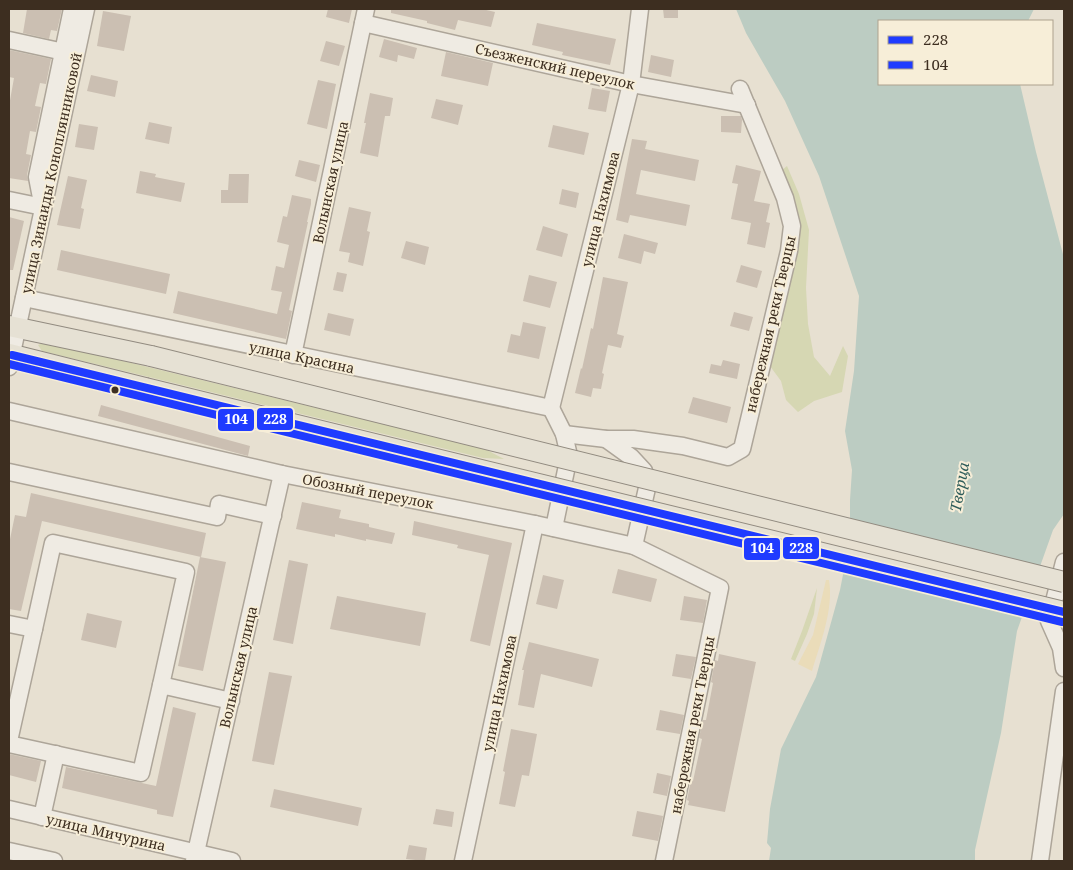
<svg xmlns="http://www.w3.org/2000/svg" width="1073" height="870" font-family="'Noto Serif',serif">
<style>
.green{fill:#d6d7b3}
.sand{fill:#eadcb9}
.water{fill:#bcccc2}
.pier{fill:#e7e0d1}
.building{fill:#cbbfb2}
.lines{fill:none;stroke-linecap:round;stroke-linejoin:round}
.minor-casing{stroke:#ada599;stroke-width:19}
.major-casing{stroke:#928b80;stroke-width:22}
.minor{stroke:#efebe3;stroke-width:16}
.major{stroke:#e6e1d4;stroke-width:20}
.major-bridge-casing{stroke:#928b80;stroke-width:22;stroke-linecap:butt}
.major-bridge{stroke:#e6e1d4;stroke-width:20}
.bus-1-casing{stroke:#f7eed8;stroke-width:11}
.bus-2-casing{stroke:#f7eed8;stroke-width:11}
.bus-1{stroke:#1f3bff;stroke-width:8}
.bus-2{stroke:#1f3bff;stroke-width:8}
.bus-dot{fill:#3d2e20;stroke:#f7eed8;stroke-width:2}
.labels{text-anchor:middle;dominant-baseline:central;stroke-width:4;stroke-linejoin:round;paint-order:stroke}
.street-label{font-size:14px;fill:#3d2e20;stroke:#f7eed8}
.water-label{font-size:15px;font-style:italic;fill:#2f5d5a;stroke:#f7eed8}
.line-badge{stroke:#f7eed8;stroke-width:2}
.badge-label{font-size:14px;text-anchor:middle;font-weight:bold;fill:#fff}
</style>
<rect width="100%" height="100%" fill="#e7e0d1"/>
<g class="green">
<polygon points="787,166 799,194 809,230 806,288 808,324 814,357 830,376 843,346 848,356 842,392 814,401 798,412 786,400 781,381 767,362 800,226 781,171"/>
<polygon points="45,342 485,449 504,459 483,458 42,351 38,345"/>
<polygon points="817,588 814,614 807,634 795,661 791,659 802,631"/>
</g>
<path class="sand" d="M 826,580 L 829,580 C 834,609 820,644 812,671 L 798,664 L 813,635 Z"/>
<polygon class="water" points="736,9 1034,9 1028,21 879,21 879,84 1020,84 1036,152 1064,258 1064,514 1053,530 1017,631 1001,733 975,850 975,861 769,861 771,848 767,843 770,809 781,749 816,677 840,590 850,539 850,500 852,470 845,431 854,371 859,296 819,176 785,101 746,33"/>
<polygon class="pier" points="847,518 1042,568 1025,614 841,568 847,539"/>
<g class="building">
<polygon points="27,9 62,9 57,31 51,30 49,39 23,33"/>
<polygon points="328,9 352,9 349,23 326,17"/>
<polygon points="391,9 482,9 495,12 491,27 458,20 455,30 427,23 427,21 391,13"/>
<polygon points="663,9 678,9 678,18 664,18"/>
<polygon points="103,11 131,16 124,51 97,46"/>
<polygon points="537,23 616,39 610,65 562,55 563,52 532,45"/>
<polygon points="384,39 417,48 414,59 398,55 397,62 379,57"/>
<polygon points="326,41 345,46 339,66 320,61"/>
<polygon points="9,50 51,59 46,84 40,83 35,106 41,107 36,132 30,131 26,154 31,155 27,175 28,181 9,178 9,106 14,78 9,77"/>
<polygon points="446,52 493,63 488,86 441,76"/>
<polygon points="651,55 674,60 671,77 648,72"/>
<polygon points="91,75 118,81 115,97 87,91"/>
<polygon points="318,80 336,84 327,129 307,124"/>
<polygon points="592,88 610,91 606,112 588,109"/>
<polygon points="370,93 393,98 390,116 385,116 378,157 360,153 366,123 364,123"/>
<polygon points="436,99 463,105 458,125 431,118"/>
<polygon points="721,116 741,116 742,120 741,133 721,132"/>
<polygon points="149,122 172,127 169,144 145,139"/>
<polygon points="79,124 98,127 94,150 75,147"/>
<polygon points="553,125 589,133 584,155 548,147"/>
<polygon points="632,139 647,141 645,149 699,160 695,181 641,170 636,194 690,205 686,226 630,215 628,223 616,220"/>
<polygon points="299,160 320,165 316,182 295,176"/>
<polygon points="736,165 761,171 754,201 770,204 766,222 770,223 765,248 747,244 751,223 731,219 738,184 732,183"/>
<polygon points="140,171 156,174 155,177 185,183 181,202 136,193"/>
<polygon points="229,174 249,174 248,203 221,203 221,190 228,190"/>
<polygon points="68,176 87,180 81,208 84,209 80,229 57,225"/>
<polygon points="562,189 579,193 576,208 559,204"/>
<polygon points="292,195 311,199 311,204 307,222 308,222 289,310 292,311 286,339 173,313 178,291 277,314 282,292 271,290 276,266 284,268 289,245 277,242 283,216 287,217"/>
<polygon points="349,207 371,212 367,231 370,232 363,266 348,262 350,253 339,251"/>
<polygon points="9,217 24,221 13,270 9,270"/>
<polygon points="543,226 568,234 562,257 536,250"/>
<polygon points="624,234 658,243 655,254 644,251 641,264 618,258"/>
<polygon points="406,241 429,247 425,265 401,258"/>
<polygon points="61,250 170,274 166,294 57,270"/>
<polygon points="741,265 762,271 757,288 736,282"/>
<polygon points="337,272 347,274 343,292 333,290"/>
<polygon points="529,275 557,282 550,308 523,301"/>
<polygon points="603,277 628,282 617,334 624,336 621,348 608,345 602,373 604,374 601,389 593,388 591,397 575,393 581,368 582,369 591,328 593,329"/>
<polygon points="734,312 753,317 749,331 730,326"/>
<polygon points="328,313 354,319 350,336 324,330"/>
<polygon points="523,322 546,327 539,359 507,352 511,334 520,336"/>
<polygon points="723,360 740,364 737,379 709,373 711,364 721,366"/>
<polygon points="693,397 731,407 727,423 688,413"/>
<polygon points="101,405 250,446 248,456 98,416"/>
<polygon points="31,493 206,533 201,557 42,521 21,611 9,609 9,544 15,515 26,517"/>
<polygon points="302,502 341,510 339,518 369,524 369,527 395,533 392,544 366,539 366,541 335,534 335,537 296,529"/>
<polygon points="414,521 512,543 490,646 470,641 489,555 457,548 458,545 412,535"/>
<polygon points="200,557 226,562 203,671 178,666"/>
<polygon points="289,560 308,564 293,644 273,640"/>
<polygon points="618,569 657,579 651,602 612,593"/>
<polygon points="543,575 564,580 557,609 536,604"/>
<polygon points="337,596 426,613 420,646 330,629"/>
<polygon points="684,596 707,600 703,623 680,620"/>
<polygon points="87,613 122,621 116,648 81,640"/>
<polygon points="529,642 599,659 592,687 541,674 534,708 518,705 524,670 522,670"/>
<polygon points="676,654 696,657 691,679 672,676"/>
<polygon points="719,654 756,662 725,812 688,805 689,801 687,800 691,780 693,781 702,739 699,738 703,720 706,720 713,683 711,682 715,660 718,661"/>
<polygon points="269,672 292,676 274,765 252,761"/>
<polygon points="173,707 196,713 173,817 157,814 157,810 62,788 66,767 156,786"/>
<polygon points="660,710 684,715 680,734 656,730"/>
<polygon points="511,729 537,734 529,776 522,775 515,807 499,804 505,772 503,771"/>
<polygon points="9,754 41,761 36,782 9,775"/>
<polygon points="657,773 671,776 667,796 653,793"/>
<polygon points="274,789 362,808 358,826 270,807"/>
<polygon points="436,809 454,812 452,827 433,824"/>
<polygon points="637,811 663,816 658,841 632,836"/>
<polygon points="409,845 427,848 425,861 406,859"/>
</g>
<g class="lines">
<defs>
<g id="minor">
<polyline points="363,23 631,84 747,105"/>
<polyline points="9,40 73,54"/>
<polyline points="9,200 43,207"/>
<polyline points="42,203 37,177 72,9"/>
<polyline points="24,298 551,408"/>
<polyline points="293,355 366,9"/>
<polyline points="9,367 86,9"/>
<polyline points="551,408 631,84 640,9"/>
<polyline points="551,408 564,434 569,456 554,528"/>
<polyline points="9,411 282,474 535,524 634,546 720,588 664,861"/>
<polyline points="564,434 606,439 633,439 683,446 728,457 742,449 789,251 792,226 785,198 740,89"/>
<polyline points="606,439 631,457 644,471 647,488 634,546"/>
<polyline points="9,472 217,517 219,504 273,516"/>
<polyline points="1064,562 1049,621 1061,648 1064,668"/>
<polyline points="9,624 34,629 9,741"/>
<polyline points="34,629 53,543 186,572 161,685"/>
<polyline points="9,744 141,773 161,685 231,701"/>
<polyline points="9,809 232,861"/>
<polyline points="42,817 56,754"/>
<polyline points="9,851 54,861"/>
<polyline points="194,861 282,474"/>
<polyline points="463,861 535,524"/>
<polyline points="1040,861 1064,691"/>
</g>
<g id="major">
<polyline points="9,326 151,356"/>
<polyline points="9,354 145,388"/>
</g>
</defs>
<use href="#minor" class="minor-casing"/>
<use href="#major" class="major-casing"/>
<use href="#minor" class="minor"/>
<use href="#major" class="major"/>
<defs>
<g id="major-bridge">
<polyline points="151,356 1064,582"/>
<polyline points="145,388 1064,612"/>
</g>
</defs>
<use href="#major-bridge" class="major-bridge-casing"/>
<use href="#major-bridge" class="major-bridge"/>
<defs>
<polyline id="bus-1" points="12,355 1064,612"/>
<polyline id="bus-2" points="9,364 1062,622"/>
</defs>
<use href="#bus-1" class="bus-1-casing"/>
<use href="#bus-2" class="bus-2-casing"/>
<use href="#bus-1" class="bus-1"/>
<use href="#bus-2" class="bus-2"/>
</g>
<circle class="bus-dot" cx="115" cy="390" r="4.5"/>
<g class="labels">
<g class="street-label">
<text transform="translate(555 66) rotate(13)">Съезженский переулок</text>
<text transform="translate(51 173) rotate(-78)">улица Зинаиды Коноплянниковой</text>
<text transform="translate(330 182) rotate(-78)">Волынская улица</text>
<text transform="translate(600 209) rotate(-76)">улица Нахимова</text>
<text transform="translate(770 324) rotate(-77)">набережная реки Тверцы</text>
<text transform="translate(302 357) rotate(12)">улица Красина</text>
<text transform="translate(368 491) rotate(11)">Обозный переулок</text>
<text transform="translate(238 667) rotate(-77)">Волынская улица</text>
<text transform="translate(499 693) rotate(-78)">улица Нахимова</text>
<text transform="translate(692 725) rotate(-79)">набережная реки Тверцы</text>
<text transform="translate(106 832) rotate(13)">улица Мичурина</text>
</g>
<g class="water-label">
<text transform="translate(959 487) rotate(-80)">Тверца</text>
</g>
</g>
<g class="line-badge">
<rect x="256" y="407" width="38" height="24" rx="5" fill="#1f3bff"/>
<rect x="217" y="408" width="38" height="24" rx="5" fill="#1f3bff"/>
<rect x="782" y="536" width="38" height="24" rx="5" fill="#1f3bff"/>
<rect x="743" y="537" width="38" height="24" rx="5" fill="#1f3bff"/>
</g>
<g class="badge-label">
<text x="275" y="424">228</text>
<text x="236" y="424">104</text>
<text x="801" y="553">228</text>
<text x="762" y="553">104</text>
</g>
<rect width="1073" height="870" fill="none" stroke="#3d2e20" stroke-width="20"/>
<rect x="878" y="20" width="175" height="65" fill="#f7eed8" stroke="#ada18e"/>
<rect x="888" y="36" width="25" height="8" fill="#1f3bff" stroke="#ada18e"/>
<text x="923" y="45" font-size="15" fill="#3d2e20">228</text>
<rect x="888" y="61" width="25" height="8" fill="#1f3bff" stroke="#ada18e"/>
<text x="923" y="70" font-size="15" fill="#3d2e20">104</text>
</svg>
